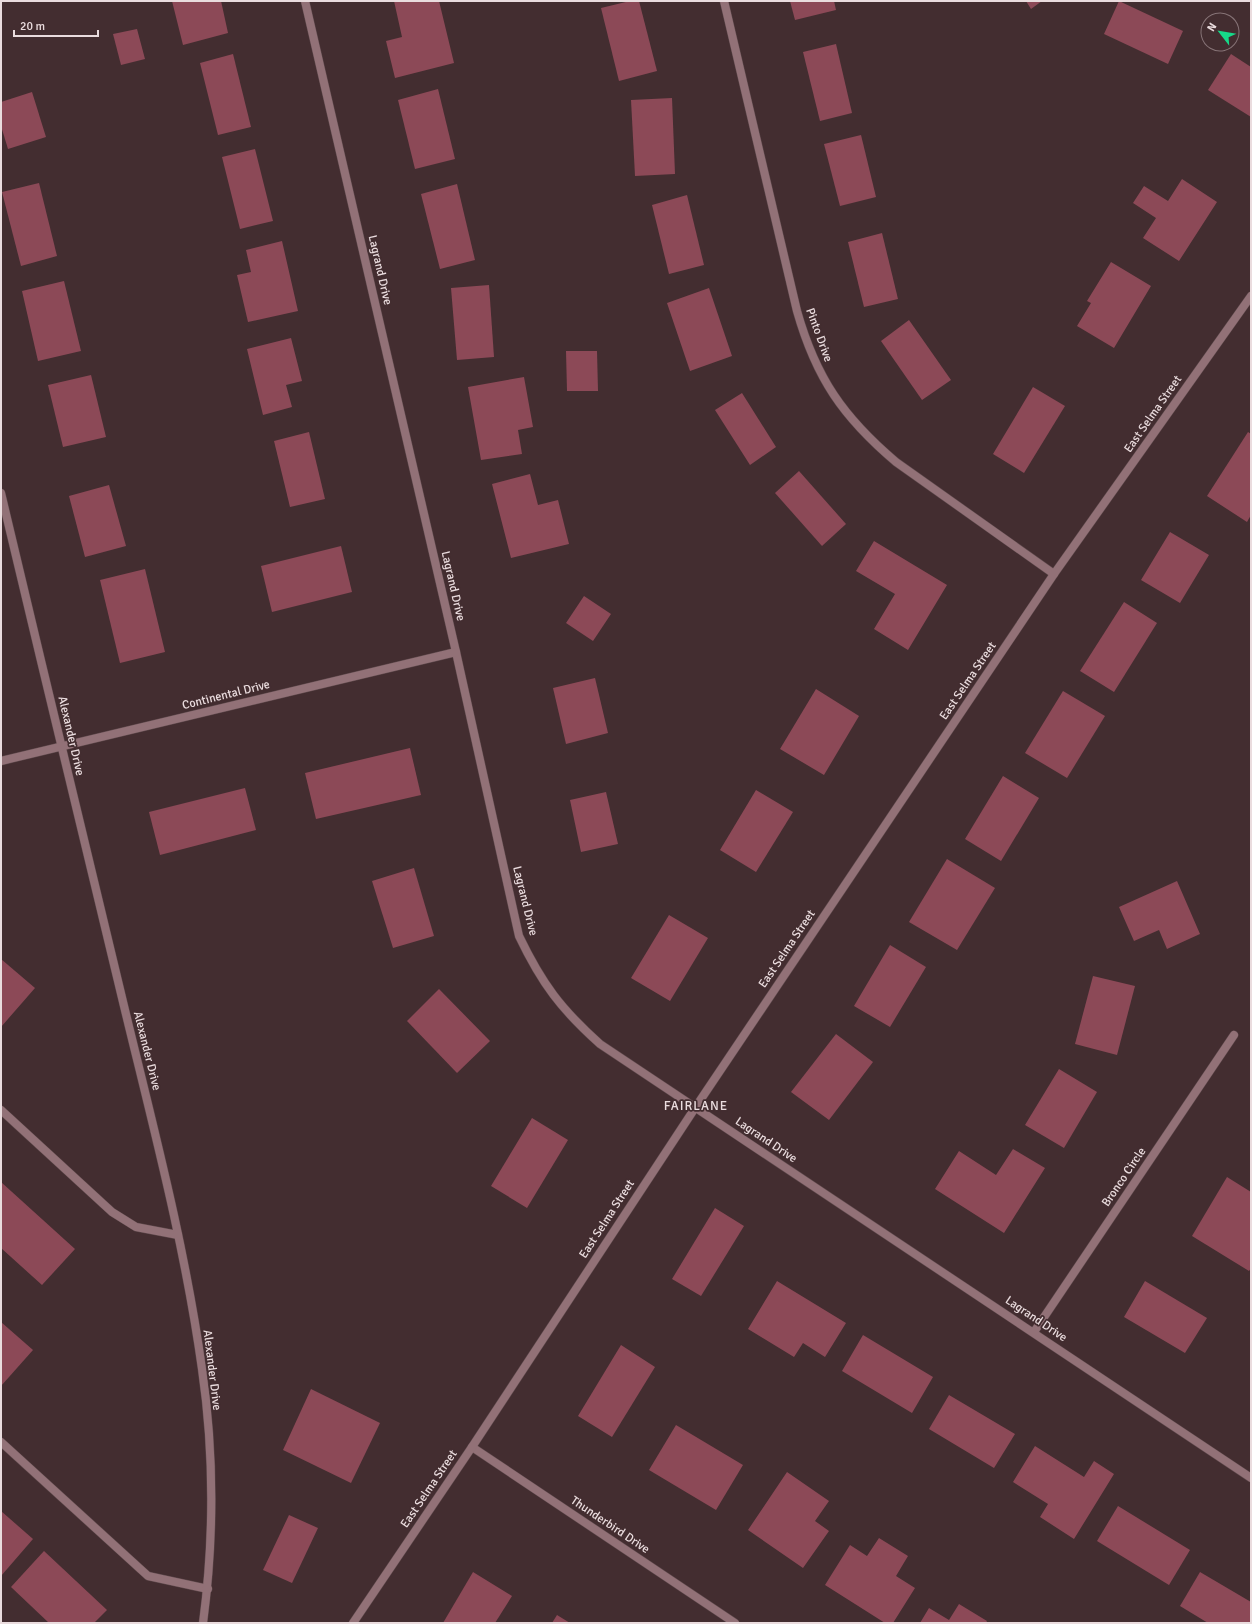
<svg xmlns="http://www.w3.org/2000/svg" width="1252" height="1624" font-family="Signika,sans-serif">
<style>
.building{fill:#8c4957}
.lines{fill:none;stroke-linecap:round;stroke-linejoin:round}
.service-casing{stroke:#5e494c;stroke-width:9}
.minor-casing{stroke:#5e494c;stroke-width:9}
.tertiary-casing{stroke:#5e494c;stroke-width:9}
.service{stroke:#927177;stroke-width:8}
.minor{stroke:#927177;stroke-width:8}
.tertiary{stroke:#927177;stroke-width:8}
.labels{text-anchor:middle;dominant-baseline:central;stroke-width:3.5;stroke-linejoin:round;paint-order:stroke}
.street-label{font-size:12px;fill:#eadcde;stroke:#432d30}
.neighbourhood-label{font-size:13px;letter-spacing:1px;fill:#eadcde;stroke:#432d30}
</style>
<rect width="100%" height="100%" fill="#432d30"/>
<g class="building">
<polygon points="172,1 221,1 228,33 183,45"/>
<polygon points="394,1 439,1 454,63 395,78 386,41 402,37"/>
<polygon points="630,1 639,1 657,71 619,81 601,8"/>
<polygon points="790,1 834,1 836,10 795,20"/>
<polygon points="1026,1 1042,1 1031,9"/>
<polygon points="1119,1 1183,31 1168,64 1104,34"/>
<polygon points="137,29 145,59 121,65 113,34"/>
<polygon points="836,44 852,113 820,121 803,52"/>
<polygon points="233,54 251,127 218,135 200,63"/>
<polygon points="1231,54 1251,67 1251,117 1208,90"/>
<polygon points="438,89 455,159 415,169 398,100"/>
<polygon points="32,92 46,137 8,149 1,126 1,102"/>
<polygon points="672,98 675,174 635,176 631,100"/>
<polygon points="861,135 876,197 840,206 824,144"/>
<polygon points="255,149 273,221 240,229 222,157"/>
<polygon points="1182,179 1217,202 1179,261 1143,238 1156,218 1133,203 1144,186 1168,201"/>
<polygon points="39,183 57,256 21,266 2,192"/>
<polygon points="457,184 475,260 440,269 421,194"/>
<polygon points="687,195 704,265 669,274 652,205"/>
<polygon points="882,233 898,299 864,307 848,242"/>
<polygon points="282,241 298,311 248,322 237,275 251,272 246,250"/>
<polygon points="1111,262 1151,286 1114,348 1077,326 1091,303 1087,301"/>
<polygon points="64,281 81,351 38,361 22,291"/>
<polygon points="489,285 494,357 457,360 451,288"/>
<polygon points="709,288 732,356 690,371 667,303"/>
<polygon points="909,320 951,380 922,400 881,341"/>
<polygon points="291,338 302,381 286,385 292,407 263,415 247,349"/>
<polygon points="566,351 597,351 598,391 567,391"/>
<polygon points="91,375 106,437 63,447 48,385"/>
<polygon points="524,377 533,427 518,430 522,454 481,460 468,387"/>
<polygon points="1033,387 1065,406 1024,473 993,454"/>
<polygon points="742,393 776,447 750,465 715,410"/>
<polygon points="309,432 325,499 290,507 274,441"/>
<polygon points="1248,432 1251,434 1251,515 1247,522 1207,496"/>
<polygon points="799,471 846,524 822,546 775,493"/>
<polygon points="530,474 538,505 558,500 569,544 511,558 492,484"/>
<polygon points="109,485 126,546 85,557 69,496"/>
<polygon points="1170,532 1209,555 1180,603 1141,580"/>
<polygon points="874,541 947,585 908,650 874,629 895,594 856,571"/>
<polygon points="341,546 352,592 272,612 261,566"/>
<polygon points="145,569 165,652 120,663 100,580"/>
<polygon points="584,596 611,614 593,641 566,623"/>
<polygon points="1124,602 1157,623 1114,692 1080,671"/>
<polygon points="595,678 608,733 566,744 553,688"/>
<polygon points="816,689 859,716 824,775 780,749"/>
<polygon points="1063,691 1105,716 1067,778 1025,753"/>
<polygon points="410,748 421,795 316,819 305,773"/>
<polygon points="1003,776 1039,798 1001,861 965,839"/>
<polygon points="245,788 256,830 160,855 149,812"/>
<polygon points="756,790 793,812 756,872 720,850"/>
<polygon points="606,792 618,844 581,852 570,800"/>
<polygon points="947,859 995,888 957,950 909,922"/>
<polygon points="414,868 434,936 393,948 372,881"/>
<polygon points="1177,881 1200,934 1167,949 1159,930 1134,941 1119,907"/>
<polygon points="669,915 708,938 670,1001 631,978"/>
<polygon points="890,945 926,967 890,1027 854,1006"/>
<polygon points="1,959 35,988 1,1027"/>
<polygon points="1093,976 1135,986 1117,1055 1075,1044"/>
<polygon points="439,989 490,1041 457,1073 407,1021"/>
<polygon points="836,1034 873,1062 829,1120 791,1092"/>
<polygon points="1059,1069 1097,1092 1064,1148 1025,1125"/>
<polygon points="532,1118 568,1140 527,1208 491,1186"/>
<polygon points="1013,1149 1045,1168 1004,1233 935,1189 959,1151 996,1175"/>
<polygon points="1227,1177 1251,1192 1251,1268 1249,1271 1192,1236"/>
<polygon points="1,1182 75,1249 42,1285 1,1248"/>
<polygon points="715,1208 744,1226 701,1296 672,1279"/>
<polygon points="777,1281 846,1323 825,1357 803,1343 794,1357 748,1329"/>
<polygon points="1145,1281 1207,1318 1185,1353 1124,1317"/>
<polygon points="1,1322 33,1350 1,1386"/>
<polygon points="863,1335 933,1377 912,1413 842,1371"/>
<polygon points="621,1345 655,1367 612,1437 578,1416"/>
<polygon points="311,1389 380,1423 351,1483 283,1450"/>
<polygon points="949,1395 1015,1434 994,1468 929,1429"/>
<polygon points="676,1425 743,1465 716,1510 649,1470"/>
<polygon points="1035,1446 1084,1477 1094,1461 1114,1474 1074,1539 1040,1517 1048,1504 1013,1482"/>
<polygon points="787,1472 829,1501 815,1521 829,1531 803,1568 748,1530"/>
<polygon points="1118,1506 1190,1550 1169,1585 1097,1541"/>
<polygon points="1,1511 33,1539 1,1576"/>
<polygon points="289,1515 318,1528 292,1583 263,1570"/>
<polygon points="879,1538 908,1556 896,1576 915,1588 893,1623 885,1623 825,1585 850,1545 867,1556"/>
<polygon points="44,1551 107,1610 94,1623 49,1623 11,1587"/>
<polygon points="473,1572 512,1596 495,1623 443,1623"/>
<polygon points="1200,1572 1251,1602 1251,1623 1208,1623 1180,1606"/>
<polygon points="959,1604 987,1621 986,1623 920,1623 929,1608 949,1620"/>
<polygon points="557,1615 570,1623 552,1623"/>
</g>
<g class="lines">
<defs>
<g id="service">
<polyline points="1,1110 112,1212 136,1227 178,1235"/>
<polyline points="1,1442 148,1576 208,1589"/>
</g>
<g id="minor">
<path d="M 305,1 L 456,652 L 519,936 C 542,984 561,1009 600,1044 L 1251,1478"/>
<path d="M 724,1 L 797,311 C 816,378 843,417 896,462 L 1054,574"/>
<path d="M 1,493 C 42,664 82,835 124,1006 C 153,1126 185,1246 202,1369 C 214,1452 214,1540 203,1623"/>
<polyline points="1,761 456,652"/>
<polyline points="1034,1332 1234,1035"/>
<polyline points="472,1447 735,1623"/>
</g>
<polyline id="tertiary" points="353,1623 472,1447 695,1108 1054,574 1251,296"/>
</defs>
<use href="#service" class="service-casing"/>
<use href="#minor" class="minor-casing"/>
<use href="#tertiary" class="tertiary-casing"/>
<use href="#service" class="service"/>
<use href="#minor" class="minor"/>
<use href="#tertiary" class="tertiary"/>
</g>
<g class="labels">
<g class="street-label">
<text transform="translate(380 270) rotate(77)">Lagrand Drive</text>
<text transform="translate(819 335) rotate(70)">Pinto Drive</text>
<text transform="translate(1153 414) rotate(-55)">East Selma Street</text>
<text transform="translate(453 586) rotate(77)">Lagrand Drive</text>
<text transform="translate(968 681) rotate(-56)">East Selma Street</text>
<text transform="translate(226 695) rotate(-14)">Continental Drive</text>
<text transform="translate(71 736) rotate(77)">Alexander Drive</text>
<text transform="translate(525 901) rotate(76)">Lagrand Drive</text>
<text transform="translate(787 949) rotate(-56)">East Selma Street</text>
<text transform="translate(147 1051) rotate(76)">Alexander Drive</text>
<text transform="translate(766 1140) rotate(34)">Lagrand Drive</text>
<text transform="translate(1124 1177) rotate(-56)">Bronco Circle</text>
<text transform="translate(607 1219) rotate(-57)">East Selma Street</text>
<text transform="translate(1036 1319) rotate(34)">Lagrand Drive</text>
<text transform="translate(212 1370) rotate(83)">Alexander Drive</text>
<text transform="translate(429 1489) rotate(-56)">East Selma Street</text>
<text transform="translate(610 1525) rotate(34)">Thunderbird Drive</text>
</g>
<g class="neighbourhood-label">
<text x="696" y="1106">FAIRLANE</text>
</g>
</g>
<rect width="1252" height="1624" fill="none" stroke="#eadcde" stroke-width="4"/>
<g transform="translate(1220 32) rotate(301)"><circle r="19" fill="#432d30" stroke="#867376"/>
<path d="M0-3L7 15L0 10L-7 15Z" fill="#16d989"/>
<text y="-6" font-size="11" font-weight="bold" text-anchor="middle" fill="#eadcde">N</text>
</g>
<path d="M14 30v6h84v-6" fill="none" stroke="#eadcde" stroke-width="2"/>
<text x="20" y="30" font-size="12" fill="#eadcde" stroke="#432d30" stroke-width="3" paint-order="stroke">20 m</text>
</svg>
